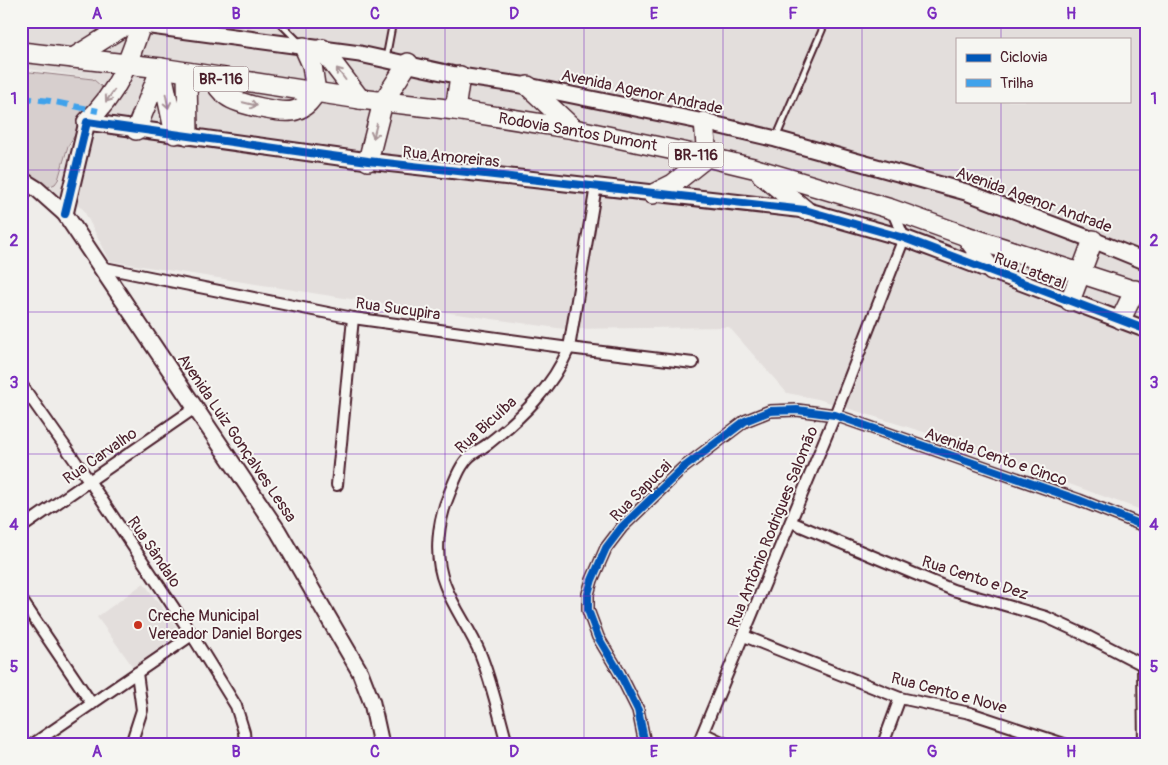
<svg xmlns="http://www.w3.org/2000/svg" width="1168" height="765" font-family="Pangolin,sans-serif">
<style>
.built{fill:#e3dedc;fill-rule:evenodd}
.green{fill:#d7cfce;stroke:#90777c}
.lines{fill:none;stroke-linecap:round;stroke-linejoin:round}
.lane-casing{stroke:#4a1f2b;stroke-width:9}
.street-casing{stroke:#4a1f2b;stroke-width:14}
.secondary-casing{stroke:#4a1f2b;stroke-width:19}
.highway-casing{stroke:#4a1f2b;stroke-width:22}
.lane{stroke:#f6f6f2;stroke-width:5}
.street{stroke:#f6f6f2;stroke-width:10}
.secondary{stroke:#f6f6f2;stroke-width:15}
.highway{stroke:#f6f6f2;stroke-width:19}
.quiet{stroke:#40a2eb;stroke-width:6;stroke-dasharray:12 6;stroke-linecap:butt}
.cycleway-casing{stroke:#f6f6f2;stroke-width:11}
.cycleway{stroke:#0057b8;stroke-width:8}
.oneway{stroke:#a99598}
.grid{fill:none;stroke:#7b2cbf;stroke-width:1;stroke-opacity:0.55}
.poi-dot{fill:#c8321e;stroke:#f6f6f2;stroke-width:2}
.labels{text-anchor:middle;dominant-baseline:central;stroke-width:4;stroke-linejoin:round;paint-order:stroke}
.shield{fill:#f6f6f2;stroke:#7e6067;stroke-width:1}
.shield-label{font-size:15px;font-weight:bold;fill:#4a1f2b}
.street-label{font-size:16px;fill:#4a1f2b;stroke:#f6f6f2}
.poi-label{font-size:16px;fill:#4a1f2b;stroke:#f6f6f2;text-anchor:start}
.neatline{fill:none;stroke:#7b2cbf;stroke-width:2}
.grid-label{font-size:16px;text-anchor:middle;font-weight:bold;fill:#7b2cbf}
</style>
<rect width="100%" height="100%" fill="#efedea"/>
<filter id="ink" filterUnits="userSpaceOnUse"><feTurbulence type="fractalNoise" baseFrequency=".02" numOctaves="2"/><feDisplacementMap in="SourceGraphic" scale="10" xChannelSelector="R" yChannelSelector="G"/><feConvolveMatrix kernelMatrix="1 2 1 2 8 2 1 2 1" color-interpolation-filters="sRGB"/></filter>
<g filter="url(#ink)">
<g class="built">
<path d="M 21,21 L 1147,21 L 1147,242 L 1144,248 L 1147,249 L 1147,512 L 930,434 L 818,399 L 787,393 L 729,327 L 564,329 L 344,298 L 110,261 L 83,209 L 50,189 L 59,181 L 69,147 L 104,91 L 102,85 L 93,78 L 21,68 ZM 957,39 L 1129,39 L 1129,101 L 957,101 Z"/>
<polygon points="144,583 180,633 133,667 97,617"/>
</g>
<polygon class="green" points="21,71 93,79 101,86 103,91 68,146 58,180 55,184 48,187 21,173"/>
<g class="lines">
<defs>
<g id="lane">
<polyline points="278,21 298,41"/>
<polyline points="386,58 393,21"/>
<polyline points="776,138 826,21"/>
</g>
<g id="street">
<polyline points="100,267 353,318 569,348 693,363"/>
<polyline points="21,384 90,482 192,635 236,706 244,732 245,744"/>
<polyline points="337,485 353,318"/>
<polyline points="791,522 953,590 1046,617 1085,635 1147,667"/>
<polyline points="21,528 195,408"/>
<polyline points="21,599 92,704"/>
<polyline points="744,636 900,698 970,713 1064,744"/>
<polyline points="1143,665 1144,744"/>
<polyline points="703,733 726,744"/>
<polyline points="33,744 192,635"/>
<polyline points="131,744 142,710 137,673"/>
<path d="M 507,744 C 499,715 491,680 480,653 C 470,629 454,609 445,585 C 433,556 438,520 450,492 C 455,480 460,465 470,456 C 476,451 483,448 489,443 C 522,417 552,388 569,348 L 596,186"/>
<polyline points="645,744 638,710 619,672 598,637 588,610 588,594 592,580 606,548 622,527 683,468 745,421 770,411 797,410 835,415 1079,500 1147,527"/>
<polyline points="698,744 835,415 904,238 892,210"/>
<polyline points="883,744 900,698"/>
</g>
<g id="secondary">
<polyline points="114,21 360,54 460,76 528,86 704,122 776,139 966,192 1093,240 1147,262"/>
<polyline points="21,179 37,189 65,214 278,531 360,672 372,703 381,744"/>
<polyline points="65,214 87,122 368,161 805,210 904,238 1147,330"/>
</g>
<g id="highway">
<polyline points="322,49 360,99"/>
<polyline points="21,52 161,68 360,99 455,110 574,129 707,157 753,168 891,209 966,236 1147,295"/>
<polyline points="73,58 129,23"/>
<polyline points="161,68 175,134"/>
<polyline points="187,73 188,135"/>
<path d="M 212,77 C 216,85 220,91 227,96 C 238,104 283,115 296,110 C 306,107 311,100 316,92 L 312,65 L 304,47"/>
<polyline points="528,86 574,129"/>
<polyline points="455,110 460,76"/>
<path d="M 87,122 C 118,92 127,66 141,25"/>
<polyline points="136,130 161,68"/>
<polyline points="368,161 383,102 408,63"/>
<polyline points="762,175 805,210"/>
<polyline points="653,194 673,184 707,157 704,122"/>
<polyline points="966,236 992,271"/>
<polyline points="1070,301 1093,240"/>
<polyline points="1121,319 1135,290"/>
</g>
</defs>
<use href="#lane" class="lane-casing"/>
<use href="#street" class="street-casing"/>
<use href="#secondary" class="secondary-casing"/>
<use href="#highway" class="highway-casing"/>
<use href="#lane" class="lane"/>
<use href="#street" class="street"/>
<use href="#secondary" class="secondary"/>
<use href="#highway" class="highway"/>
<polyline class="quiet" points="21,98 50,101 98,111"/>
<defs>
<g id="cycleway">
<polyline points="65,214 87,122 368,161 805,210 904,238 1147,330"/>
<polyline points="645,744 638,710 619,672 598,637 588,610 588,594 592,580 606,548 622,527 683,468 745,421 770,411 797,410 835,415 1079,500 1147,527"/>
</g>
</defs>
<use href="#cycleway" class="cycleway-casing"/>
<use href="#cycleway" class="cycleway"/>
</g>
<defs><path id="oneway-shaft" d="M-6 0H5M1.5-3L5.5 0L1.5 3" fill="none" stroke-width="1.6" stroke-linecap="round" stroke-linejoin="round" transform="scale(1.25)"/></defs>
<g class="oneway">
<use href="#oneway-shaft" transform="translate(341 74) rotate(-127)"/>
<use href="#oneway-shaft" transform="translate(110 96) rotate(125)"/>
<use href="#oneway-shaft" transform="translate(167 101) rotate(79)"/>
<use href="#oneway-shaft" transform="translate(250 104) rotate(14)"/>
<use href="#oneway-shaft" transform="translate(375 131) rotate(104)"/>
</g>
</g>
<path class="grid" d="M 167,21 L 167,744M 306,21 L 306,744M 445,21 L 445,744M 584,21 L 584,744M 723,21 L 723,744M 862,21 L 862,744M 1001,21 L 1001,39M 1001,101 L 1001,744M 21,170 L 1147,170M 21,312 L 1147,312M 21,454 L 1147,454M 21,596 L 1147,596"/>
<circle class="poi-dot" cx="138" cy="625" r="5"/>
<g class="labels">
<g class="shield">
<rect x="193.5" y="66.5" width="55" height="25" rx="4"/>
<rect x="668.5" y="142.5" width="55" height="25" rx="4"/>
</g>
<g class="shield-label">
<text x="221" y="79">BR-116</text>
<text x="696" y="155">BR-116</text>
</g>
<g class="street-label">
<text transform="translate(642 92) rotate(12)">Avenida Agenor Andrade</text>
<text transform="translate(578 132) rotate(10)">Rodovia Santos Dumont</text>
<text transform="translate(451 157) rotate(6)">Rua Amoreiras</text>
<text transform="translate(1034 200) rotate(20)">Avenida Agenor Andrade</text>
<text transform="translate(1030 271) rotate(21)">Rua Lateral</text>
<text transform="translate(398 309) rotate(8)">Rua Sucupira</text>
<text transform="translate(486 425) rotate(-42)">Rua Bicuíba</text>
<text transform="translate(237 438) rotate(56)">Avenida Luiz Gonçalves Lessa</text>
<text transform="translate(100 456) rotate(-35)">Rua Carvalho</text>
<text transform="translate(996 457) rotate(19)">Avenida Cento e Cinco</text>
<text transform="translate(641 491) rotate(-45)">Rua Sapucai</text>
<text transform="translate(773 527) rotate(-68)">Rua Antônio Rodrigues Salomão</text>
<text transform="translate(154 552) rotate(56)">Rua Sândalo</text>
<text transform="translate(975 578) rotate(18)">Rua Cento e Dez</text>
<text transform="translate(949 693) rotate(15)">Rua Cento e Nove</text>
</g>
<g class="poi-label">
<text x="148" y="616">Creche Municipal<tspan x="148" dy="18">Vereador Daniel Borges</tspan></text>
</g>
</g>
<rect width="1168" height="765" fill="none" stroke="#f6f6f2" stroke-width="55"/>
<rect x="956" y="38" width="175" height="65" fill="#f6f6f2" stroke="#b1a0a2"/>
<rect x="966" y="54" width="25" height="8" fill="#0057b8" stroke="#b1a0a2"/>
<text x="1000" y="62" font-size="15" fill="#4a1f2b">Ciclovia</text>
<rect x="966" y="79" width="25" height="8" fill="#40a2eb" stroke="#b1a0a2"/>
<text x="1000" y="88" font-size="15" fill="#4a1f2b">Trilha</text>
<rect x="28" y="28" width="1112" height="710" class="neatline"/>
<g class="grid-label">
<text x="97" y="19">A</text>
<text x="236" y="19">B</text>
<text x="375" y="19">C</text>
<text x="514" y="19">D</text>
<text x="654" y="19">E</text>
<text x="793" y="19">F</text>
<text x="932" y="19">G</text>
<text x="1071" y="19">H</text>
<text x="14" y="104">1</text>
<text x="1154" y="104">1</text>
<text x="14" y="246">2</text>
<text x="1154" y="246">2</text>
<text x="14" y="388">3</text>
<text x="1154" y="388">3</text>
<text x="14" y="530">4</text>
<text x="1154" y="530">4</text>
<text x="14" y="672">5</text>
<text x="1154" y="672">5</text>
<text x="97" y="757">A</text>
<text x="236" y="757">B</text>
<text x="375" y="757">C</text>
<text x="514" y="757">D</text>
<text x="654" y="757">E</text>
<text x="793" y="757">F</text>
<text x="932" y="757">G</text>
<text x="1071" y="757">H</text>
</g>
</svg>
